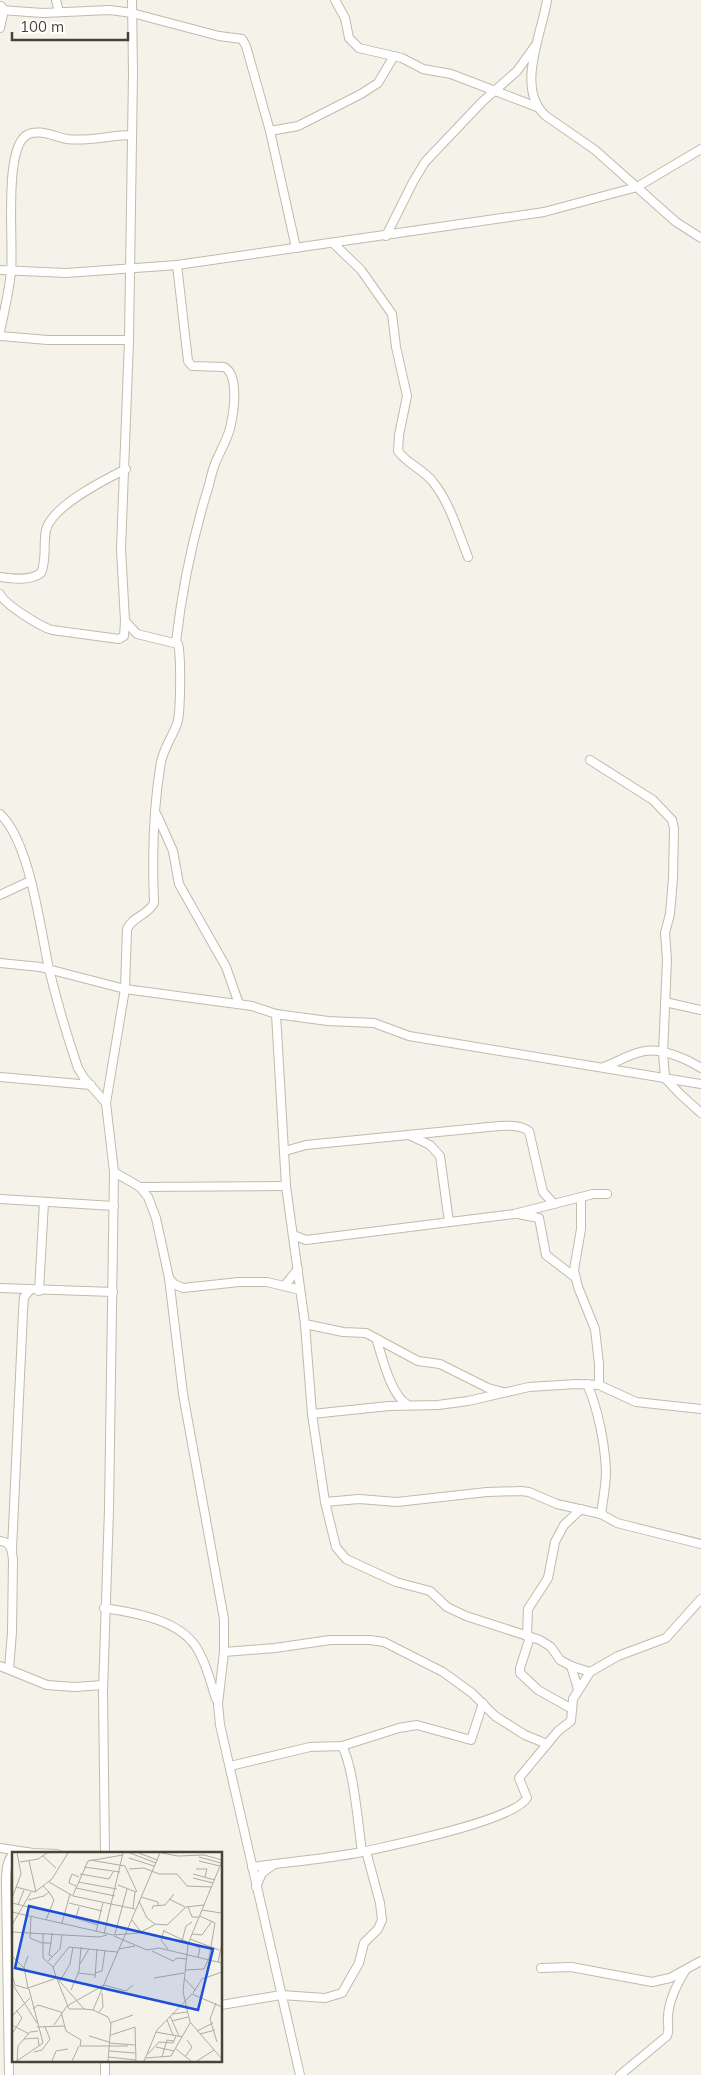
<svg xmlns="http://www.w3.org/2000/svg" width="701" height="2075" font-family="Mulish,sans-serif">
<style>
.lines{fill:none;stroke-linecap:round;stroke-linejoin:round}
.minor-casing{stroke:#c0bbab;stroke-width:10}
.minor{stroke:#fff;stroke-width:8}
.inset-road{fill:none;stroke:#afaca2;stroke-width:1}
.view{fill:#1d4ed8;fill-opacity:0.15;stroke:#1d4ed8;stroke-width:2.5}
.inset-edge{fill:none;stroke:#484337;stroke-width:2.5}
</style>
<rect width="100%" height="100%" fill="#f4f2e9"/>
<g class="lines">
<defs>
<g id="minor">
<polyline points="56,0 59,12"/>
<polyline points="335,0 345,18 349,38 359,48 402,58 423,69 451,74 537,107"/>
<path d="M 547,0 C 542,34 515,89 546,116 L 595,150 L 676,222 L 701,238"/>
<polyline points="0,10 43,13 110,10 132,13 219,36 242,39 246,46 270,131 296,248"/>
<polyline points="0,28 4,10 1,6"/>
<polyline points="270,131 298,126 361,94 378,83 394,56"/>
<polyline points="386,236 413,182 425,162 482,102 517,71 535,46"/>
<path d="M 333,243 L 361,270 L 392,314 L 396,347 L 407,396 L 399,435 L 398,451 C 407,464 423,469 433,482 C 450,503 458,532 468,557"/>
<polyline points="0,270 66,273 177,265 544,212 637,187 701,149"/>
<path d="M 0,332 C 4,312 9,292 11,272 C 14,246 3,148 27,135 C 38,128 55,137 67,139 C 88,142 111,135 132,135"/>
<polyline points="0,336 48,340 129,340"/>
<path d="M 0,577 C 13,579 30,581 41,573 C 47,560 43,544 46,530 C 52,506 104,480 126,469"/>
<path d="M 0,594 C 4,604 41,627 52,630 L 119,639 L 124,636 L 125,621"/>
<path d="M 176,642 C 182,589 193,536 209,485 C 211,476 213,467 217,459 C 222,448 229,436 231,424 C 234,410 239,374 224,367 L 192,366 L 188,361 L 177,265"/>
<polyline points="590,760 653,800 672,820 674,828 673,878 670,914 665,933 667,960 663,1053 665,1078 680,1094 701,1113"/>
<path d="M 0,814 C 30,842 40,927 49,969 C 57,1002 67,1036 78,1068 L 84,1078 L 106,1103 L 114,1172 L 109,1509 L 103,1692 L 105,1854"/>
<polyline points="157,815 173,851 179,884 226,967 239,1004"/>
<polyline points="0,895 30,881"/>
<polyline points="0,963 40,967 125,989 252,1006 276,1014 328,1021 374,1023 409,1036 701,1084"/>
<polyline points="665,1002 701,1010"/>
<polyline points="276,1014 286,1186 305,1324 312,1414 325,1502 336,1547 346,1559 396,1582 430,1591 447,1607 466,1616 540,1640 551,1647 560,1660 571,1666 590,1672"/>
<path d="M 604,1067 C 617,1062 631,1053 645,1051 C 662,1048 687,1059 701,1068"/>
<polyline points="0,1077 91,1085"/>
<path d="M 106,1103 L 125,989 L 127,929 C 132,917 148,915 154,903 C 152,856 153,808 161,762 C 164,748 172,737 177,724 C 181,713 181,654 178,644 L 137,634 L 125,621 L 121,549 L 129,340 L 133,73 L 132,0"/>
<polyline points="411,1136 430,1145 440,1156 449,1222"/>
<path d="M 285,1151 L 306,1145 L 479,1128 C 494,1127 516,1122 529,1131 L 543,1192 L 554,1204"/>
<polyline points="114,1172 140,1187 148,1197 156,1218 169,1278 183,1394 224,1619 224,1652 218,1704 220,1725 300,2075"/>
<polyline points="140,1187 286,1186"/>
<polyline points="581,1198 581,1229 574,1270 578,1287 595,1329 599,1364 599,1385"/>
<polyline points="0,1199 114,1206"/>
<polyline points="518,1214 539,1218 546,1255 576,1278"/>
<polyline points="293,1235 306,1240 514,1214 593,1194 607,1194"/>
<polyline points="169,1278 174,1284 183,1288 239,1282 267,1282 300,1290"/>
<polyline points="285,1285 298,1269"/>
<polyline points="0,1288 113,1292"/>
<polyline points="39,1291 44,1202"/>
<polyline points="305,1324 343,1332 366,1333 418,1361 440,1364 488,1388 503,1392"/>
<path d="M 376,1338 C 382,1357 391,1396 408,1405"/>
<path d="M 587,1384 C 598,1408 605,1445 606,1471 C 606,1485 603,1500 601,1514"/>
<polyline points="312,1414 389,1406 438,1405 468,1401 529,1387 576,1384 599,1385 636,1402 701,1409"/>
<polyline points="325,1502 359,1499 397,1502 487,1492 521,1491 529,1492 557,1504 601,1514 617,1523 701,1544"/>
<path d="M 0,1541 C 11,1542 12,1550 13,1560 L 12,1632 L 9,1669"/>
<polyline points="12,1549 23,1311 24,1297 30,1290"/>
<path d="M 104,1608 C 136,1613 183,1620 199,1652 C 207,1666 211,1683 216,1699"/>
<polyline points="527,1636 528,1609 548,1578 555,1542 564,1525 581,1509"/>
<polyline points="530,1637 520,1668 520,1673 538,1690 572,1709"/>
<polyline points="224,1652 275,1648 330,1640 370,1640 384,1642 443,1672 472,1693 495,1716 525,1735 547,1744"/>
<polyline points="0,1666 47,1685 75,1687 103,1685"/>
<polyline points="571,1666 578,1689"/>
<polyline points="342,1746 399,1728 417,1725 471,1740 483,1703"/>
<path d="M 230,1766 L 310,1747 L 342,1746 C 354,1768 358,1825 362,1852"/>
<polyline points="0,1848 33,1853 57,1854"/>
<path d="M 252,1867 C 288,1862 326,1859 362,1852 C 392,1845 513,1821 527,1798 L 519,1778 L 558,1731 L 571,1721 L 573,1699 L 590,1672 L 618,1656 L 666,1638 L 701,1599"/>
<polyline points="256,1887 262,1873 273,1865"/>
<polyline points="541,1968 571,1967 652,1982 670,1978 701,1961"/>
<polyline points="221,2005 281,1995 325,1998 342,1993 359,1963 364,1943 378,1929 382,1920 380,1903 366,1851"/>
<path d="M 9,2075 L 6,1884 C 6,1872 6,1859 16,1851"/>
<polyline points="105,2075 105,2061"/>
<path d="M 620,2075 L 667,2036 C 670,2029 667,2023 668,2016 C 669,2000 677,1984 685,1971"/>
</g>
</defs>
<use href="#minor" class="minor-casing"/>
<use href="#minor" class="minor"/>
</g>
<g transform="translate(12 1852)">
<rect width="210" height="210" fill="#f4f2e9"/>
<path class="inset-road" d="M 118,1 L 144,11M 127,1 L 145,8M 150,1 L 166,4 L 192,3 L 210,8M 31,4 L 44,16M 187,5 L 209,11M 117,6 L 142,14M 78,8 L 113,14 L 125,40M 17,9 L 24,40M 187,9 L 208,14M 210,9 L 176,92 L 171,140 L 178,170 L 210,207M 8,10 L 26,7 L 35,1M 72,15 L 108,20M 117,17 L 132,16 L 147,22 L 165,22 L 175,34 L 200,35M 184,17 L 195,17 L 193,25M 68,22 L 97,27 L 101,20M 181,22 L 203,28M 181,26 L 201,31M 37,30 L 61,44 L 123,57M 66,30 L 105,37M 106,33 L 124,40M 64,34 L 57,31 L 58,27 L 60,22 L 67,25M 4,35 L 23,40 L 40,27 L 56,1M 64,36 L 103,44M 61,43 L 76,9 L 111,3M 129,45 L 146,50 L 146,54M 0,46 L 9,22 L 5,1M 157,47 L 173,55M 16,48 L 32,44 L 37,40 L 31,34M 127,49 L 135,66 L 143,72M 0,51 L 37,60M 57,51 L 90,59M 6,53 L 12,38M 176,55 L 180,65 L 187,65M 121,56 L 123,40M 140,57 L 141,54 L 153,53 L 162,42M 190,58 L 209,61M 0,60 L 101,83 L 127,81 L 144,72 L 155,73 L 174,55 L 192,53M 53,63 L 64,66 L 67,55M 19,65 L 18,86 L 30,91M 63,66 L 86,73M 34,68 L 42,48 L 37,40M 120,68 L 129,80M 50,71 L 58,42M 0,73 L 19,40M 152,78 L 149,88 L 156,97M 152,79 L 188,96 L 186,105M 0,80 L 87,85 L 95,83M 84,80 L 91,50M 31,81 L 31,106 L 41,115 L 44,125 L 72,157 L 81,158 L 148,1M 92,82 L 111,1M 103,82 L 115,37M 180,82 L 190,83 L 200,69M 102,84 L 135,98 L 147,96 L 210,111M 178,87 L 207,98M 170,89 L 174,74 L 180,70M 30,91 L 39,91 L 40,81M 39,91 L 37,103 L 40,104M 107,97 L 123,94M 140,99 L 161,109 L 165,106 L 174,107M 0,104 L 13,117M 16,104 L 12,115 L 16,136M 36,109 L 48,97 L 50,83M 206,110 L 210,91M 68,112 L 77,97M 41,115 L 57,95 L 105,100M 173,118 L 192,117 L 197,106 L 203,71 L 188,64M 66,121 L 83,123M 83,121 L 90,119 L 93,98M 0,123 L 3,133 L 17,137 L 31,191 L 5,209M 83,126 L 85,97M 142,126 L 172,121M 172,126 L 183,138M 45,127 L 57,157 L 73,157M 48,129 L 58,112 L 61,95M 1,133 L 25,171M 16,136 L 45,126M 59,138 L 67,119 L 69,95M 181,141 L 190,127 L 210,120M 204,151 L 198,167 L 205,190M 21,157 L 26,153 L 49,160 L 54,179 L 69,188 L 68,194 L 116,194M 81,158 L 96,165 L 99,172 L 96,209M 87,160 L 91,155 L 90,141M 160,162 L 175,160M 0,164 L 18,146M 158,164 L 167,184M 155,168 L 161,183M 160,169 L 176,165M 98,171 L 121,163M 0,173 L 17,182M 42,173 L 55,154 L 92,133 L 114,139 L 121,133M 25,175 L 53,174M 123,175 L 124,209M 185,179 L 201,171M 144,180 L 171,185M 0,182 L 10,166 L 4,158M 188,182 L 203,178M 99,183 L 123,175M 77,184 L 97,190M 12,187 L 26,186 L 27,194M 97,191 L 123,193M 144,195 L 162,199M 164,197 L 179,209M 97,199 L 123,201M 22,200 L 30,198 L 38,187 L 33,175M 136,202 L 147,190 L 161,191 L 164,184M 96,205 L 124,208M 150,205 L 155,188 L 162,189M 173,205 L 180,195 L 175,188M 134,206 L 159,204 L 178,171M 5,209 L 6,194 L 18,180 L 26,179M 40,209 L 44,199 L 56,197M 60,209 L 67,194M 132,209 L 145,178 L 180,142 L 210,155M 185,209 L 202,198"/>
<path class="view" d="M 17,54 L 201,97 L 186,158 L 3,116 Z"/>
<rect width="210" height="210" class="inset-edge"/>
</g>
<path d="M12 32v8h116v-8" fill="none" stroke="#484337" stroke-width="2.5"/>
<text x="20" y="32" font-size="15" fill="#484337" stroke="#ffffff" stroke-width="4" paint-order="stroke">100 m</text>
</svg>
